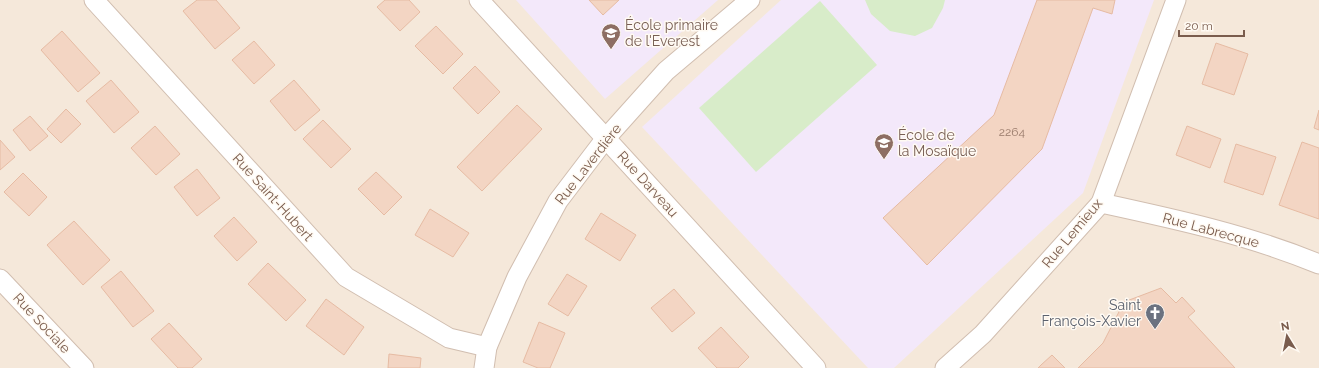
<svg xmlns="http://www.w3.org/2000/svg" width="1319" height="368" font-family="Raleway,sans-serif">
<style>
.residential{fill:#f5e8da}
.education{fill:#f3e8fa}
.green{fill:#d8ecc9}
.building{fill:#f3d5c3;stroke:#e6bba3}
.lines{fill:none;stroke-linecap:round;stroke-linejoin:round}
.street-casing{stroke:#d1beb0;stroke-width:21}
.street{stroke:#fff;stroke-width:19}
.labels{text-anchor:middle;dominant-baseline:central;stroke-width:3;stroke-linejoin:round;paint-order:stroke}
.number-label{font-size:12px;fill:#987a6a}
.education-label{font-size:14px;fill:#785e54;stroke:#fffaf3;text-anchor:start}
.street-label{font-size:14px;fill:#7a5c4d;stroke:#fffaf3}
.worship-label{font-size:14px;fill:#5b616d;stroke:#fffaf3;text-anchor:end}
</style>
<rect width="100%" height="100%" fill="#fdf6ec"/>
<rect class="residential" x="0" y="0" width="1319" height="368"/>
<g class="education">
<polygon points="516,0 718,0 605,99"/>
<polygon points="781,0 1154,0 1083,193 894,368 868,368 642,127"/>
</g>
<g class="green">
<polygon points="865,0 945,0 943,8 932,28 915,36 890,31 871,14"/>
<polygon points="820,1 877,65 756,172 699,108"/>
</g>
<g class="building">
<polygon points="197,0 216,0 240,28 215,49 183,11"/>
<polygon points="385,0 409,0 420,12 400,31 377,7"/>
<polygon points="589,0 619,0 603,15"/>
<polygon points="1037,0 1115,0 1112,14 1093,8 1042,149 927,265 883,218 994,115"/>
<polygon points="436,26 463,54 443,74 415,46"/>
<polygon points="62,31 100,73 78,92 41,50"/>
<polygon points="254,41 275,65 254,84 232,60"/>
<polygon points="1216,43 1248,54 1234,95 1202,84"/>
<polygon points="475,66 500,92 478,114 453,88"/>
<polygon points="111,80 139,112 114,133 86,101"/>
<polygon points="294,80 320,110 295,131 270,101"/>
<polygon points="517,105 542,129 482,191 457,167"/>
<polygon points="66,109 81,124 61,143 47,129"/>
<polygon points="1319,110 1319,130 1314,128"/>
<polygon points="30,116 48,136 30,151 13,130"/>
<polygon points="323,120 351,149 331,168 303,139"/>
<polygon points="155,126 180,154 156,175 131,148"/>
<polygon points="1187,126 1221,139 1210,168 1176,155"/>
<polygon points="0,140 15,157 0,170"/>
<polygon points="1302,142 1319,148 1319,219 1279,205"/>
<polygon points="1236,144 1276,157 1263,195 1224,182"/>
<polygon points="197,169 220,198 197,216 174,187"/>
<polygon points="376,172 402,197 384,215 358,189"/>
<polygon points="23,173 47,197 29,216 4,192"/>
<polygon points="430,209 469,233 453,257 415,235"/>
<polygon points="601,213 636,235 620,261 585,239"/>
<polygon points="234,217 257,242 237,261 214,236"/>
<polygon points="74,221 110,260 83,285 47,245"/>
<polygon points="268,263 306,300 286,321 248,284"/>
<polygon points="121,271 154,311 133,327 101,287"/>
<polygon points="567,274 587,286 568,316 548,304"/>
<polygon points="1161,288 1176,303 1182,297 1195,311 1188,317 1235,368 1078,368 1103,343 1124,302"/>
<polygon points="674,289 695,313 672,332 651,308"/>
<polygon points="326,299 364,327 344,355 306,326"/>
<polygon points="539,322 565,333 550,368 538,368 523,362"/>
<polygon points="169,323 202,359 192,368 178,368 151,339"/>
<polygon points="721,327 749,357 738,368 717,368 698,348"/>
<polygon points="389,354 421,358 420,368 388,368"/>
<polygon points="1052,355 1065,368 1038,368 1041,365"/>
</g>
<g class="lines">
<defs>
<g id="street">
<polyline points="94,0 346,277 449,338 487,347"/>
<polyline points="479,0 816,368"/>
<path d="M 1101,203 C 1175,219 1249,235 1319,264"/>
<polyline points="0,279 84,368"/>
<polyline points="484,368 487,347 517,277 558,201 606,138 666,71 750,0"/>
<polyline points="945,368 983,334 1101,203 1176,0"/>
</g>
</defs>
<use href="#street" class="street-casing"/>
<use href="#street" class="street"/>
</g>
<defs>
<symbol id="school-pin" viewBox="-11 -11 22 30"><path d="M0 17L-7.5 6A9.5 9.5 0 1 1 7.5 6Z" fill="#8d6e63" stroke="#fffaf3"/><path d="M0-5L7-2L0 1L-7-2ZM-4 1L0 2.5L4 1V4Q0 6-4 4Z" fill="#fff"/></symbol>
<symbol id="church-pin" viewBox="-11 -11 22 30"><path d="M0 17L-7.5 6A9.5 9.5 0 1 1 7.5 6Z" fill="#6b7280" stroke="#fffaf3"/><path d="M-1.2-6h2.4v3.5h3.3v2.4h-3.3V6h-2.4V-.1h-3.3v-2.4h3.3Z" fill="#fff"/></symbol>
</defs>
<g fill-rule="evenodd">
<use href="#school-pin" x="600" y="22" width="22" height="30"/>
<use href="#school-pin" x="873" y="132" width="22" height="30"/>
<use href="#church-pin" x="1144" y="302" width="22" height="30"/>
</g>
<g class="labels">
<g class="number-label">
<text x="1012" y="132">2264</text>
</g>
<g class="education-label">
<text x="625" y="25">École primaire<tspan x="625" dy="16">de l'Everest</tspan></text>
<text x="898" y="135">École de<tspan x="898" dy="16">la Mosaïque</tspan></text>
</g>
<g class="street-label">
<text transform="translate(588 164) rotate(-52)">Rue Laverdière</text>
<text transform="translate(648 184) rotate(48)">Rue Darveau</text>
<text transform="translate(273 197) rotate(48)">Rue Saint-Hubert</text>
<text transform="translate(1211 230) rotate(15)">Rue Labrecque</text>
<text transform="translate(1072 233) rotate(-50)">Rue Lemieux</text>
<text transform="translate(42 323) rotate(47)">Rue Sociale</text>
</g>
<g class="worship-label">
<text x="1141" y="305">Saint<tspan x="1141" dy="16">François-Xavier</tspan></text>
</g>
</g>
<g transform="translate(1287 336) rotate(350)" stroke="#fffaf3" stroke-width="3" paint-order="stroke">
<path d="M0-3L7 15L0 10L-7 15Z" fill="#7a5c4d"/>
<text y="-6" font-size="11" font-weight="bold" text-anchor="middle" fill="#7a5c4d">N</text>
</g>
<path d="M1179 30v6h65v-6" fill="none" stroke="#7a5c4d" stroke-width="2"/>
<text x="1185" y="30" font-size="12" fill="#7a5c4d" stroke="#fffaf3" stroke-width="3" paint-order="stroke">20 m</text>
</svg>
